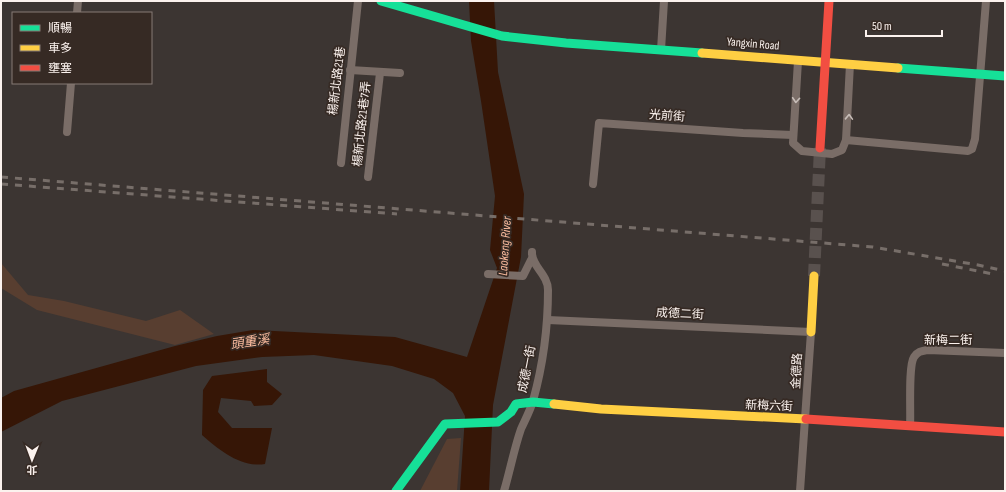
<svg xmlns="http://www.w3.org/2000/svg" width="1006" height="492" font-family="'Sofia Sans Condensed','Noto Sans TC',sans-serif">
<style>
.green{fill:#583e30}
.water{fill:#361606}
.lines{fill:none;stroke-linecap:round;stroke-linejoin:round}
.secondary-tunnel{stroke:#59514e;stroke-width:12;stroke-dasharray:12 6;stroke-linecap:butt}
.street{stroke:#7a6d67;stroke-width:8}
.fast{stroke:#16e098;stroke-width:9}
.slow{stroke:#ffcf43;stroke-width:9}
.jam{stroke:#f24e42;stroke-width:9}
.rail{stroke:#776e69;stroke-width:3;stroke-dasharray:7 7;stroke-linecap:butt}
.oneway{stroke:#c7bdb8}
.labels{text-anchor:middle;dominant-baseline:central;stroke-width:3.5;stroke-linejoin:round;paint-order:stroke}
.street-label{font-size:12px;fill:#fbf2ee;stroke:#362a24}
.water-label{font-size:13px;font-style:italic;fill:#fdbd9f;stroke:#362a24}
</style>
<rect width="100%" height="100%" fill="#3c3532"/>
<g class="green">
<polygon points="1,263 28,295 64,301 146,321 180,310 214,334 175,345 37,310 1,288"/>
<polygon points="461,438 457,491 420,491 447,439"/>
</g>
<g class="water">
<polygon points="469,1 494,1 498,72 524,194 521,257 493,405 489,491 460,491 465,416 453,393 434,379 392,366 314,355 262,357 196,366 62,401 1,432 1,398 14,391 175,346 217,336 253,330 395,337 467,357 497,268 490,250 495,196 481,101 471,41"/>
<path d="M 267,369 L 267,382 L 282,394 L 272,405 L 254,406 L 251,401 L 221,398 L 218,412 L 232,428 L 272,428 L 265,464 C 241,468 219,450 202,435 L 203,390 L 212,376 Z"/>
</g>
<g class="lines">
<polyline class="secondary-tunnel" points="814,276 820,148"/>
<g class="street">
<polyline points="77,13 78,1"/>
<polyline points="661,50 664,1"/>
<polyline points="798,61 793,143 802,151 832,154 842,150 846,140 850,64"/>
<polyline points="350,70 400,73"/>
<polyline points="67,132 71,83"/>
<polyline points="846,140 968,151 972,149 975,139 986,1"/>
<polyline points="341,163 358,1"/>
<polyline points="368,177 380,73"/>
<polyline points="593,184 599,123 743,133 793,135"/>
<polyline points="488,274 523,276 531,260"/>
<polyline points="548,320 811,332 800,491"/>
<path d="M 910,426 C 911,412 908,366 914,357 C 918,351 922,351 928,350 L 1005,353"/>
<path d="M 504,491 C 510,471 514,449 521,429 C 525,420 530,411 533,401 C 543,365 548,327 548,290 C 548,274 531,266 532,252"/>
</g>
<g class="fast">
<polyline points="381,1 502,36 566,43 702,53"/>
<polyline points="898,68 1005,76"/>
<polyline points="396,491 445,424 498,422 511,412 516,404 533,402 554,404"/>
</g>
<g class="slow">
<polyline points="702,53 898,68"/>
<polyline points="811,332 814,276"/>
<polyline points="554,404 601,409 806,419"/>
</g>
<g class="jam">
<polyline points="820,148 829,1"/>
<polyline points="806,419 1005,432"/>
</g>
<g class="rail">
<polyline points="1,177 873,247 978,265 1005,271"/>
<polyline points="1,184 397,214"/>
<polyline points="942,264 993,274"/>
</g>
</g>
<defs><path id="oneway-chevron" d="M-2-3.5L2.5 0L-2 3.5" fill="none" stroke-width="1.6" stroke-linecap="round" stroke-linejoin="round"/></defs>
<g class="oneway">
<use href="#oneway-chevron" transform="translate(796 100) rotate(94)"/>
<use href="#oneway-chevron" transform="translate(849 117) rotate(-88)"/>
</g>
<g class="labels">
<g class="street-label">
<text transform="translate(753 44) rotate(5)">Yangxin Road</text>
<text transform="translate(337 81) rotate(-83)">楊新北路21巷</text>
<text transform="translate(667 116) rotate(4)">光前街</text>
<text transform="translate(362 124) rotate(-84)">楊新北路21巷7弄</text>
<text transform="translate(680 314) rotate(3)">成德二街</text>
<text x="948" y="340">新梅二街</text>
<text transform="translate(527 369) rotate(-79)">成德一街</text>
<text transform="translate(797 371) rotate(-87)">金德路</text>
<text transform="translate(769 406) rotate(2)">新梅六街</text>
</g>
<g class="water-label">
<text transform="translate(505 246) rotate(-86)">Laokeng River</text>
<text transform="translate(250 342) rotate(-8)">頭重溪</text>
</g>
</g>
<rect width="1006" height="492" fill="none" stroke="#fbf2ee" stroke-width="4"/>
<rect x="12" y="12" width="140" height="72" fill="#362a24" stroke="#857a75"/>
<rect x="20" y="25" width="20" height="6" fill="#16e098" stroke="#857a75"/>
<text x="48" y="32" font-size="12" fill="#fbf2ee">順暢</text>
<rect x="20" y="45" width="20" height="6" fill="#ffcf43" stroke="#857a75"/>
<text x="48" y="52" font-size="12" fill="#fbf2ee">車多</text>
<rect x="20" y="65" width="20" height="6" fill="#f24e42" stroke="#857a75"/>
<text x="48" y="72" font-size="12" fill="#fbf2ee">壅塞</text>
<g transform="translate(32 460) rotate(181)" stroke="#362a24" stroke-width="3" paint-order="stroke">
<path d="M0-3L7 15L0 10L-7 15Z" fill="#fbf2ee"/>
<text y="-6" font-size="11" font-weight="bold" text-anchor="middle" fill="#fbf2ee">北</text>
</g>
<path d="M866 30v6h76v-6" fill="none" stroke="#fbf2ee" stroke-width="2"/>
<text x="872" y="30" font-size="12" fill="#fbf2ee" stroke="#362a24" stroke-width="3" paint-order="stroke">50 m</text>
</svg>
